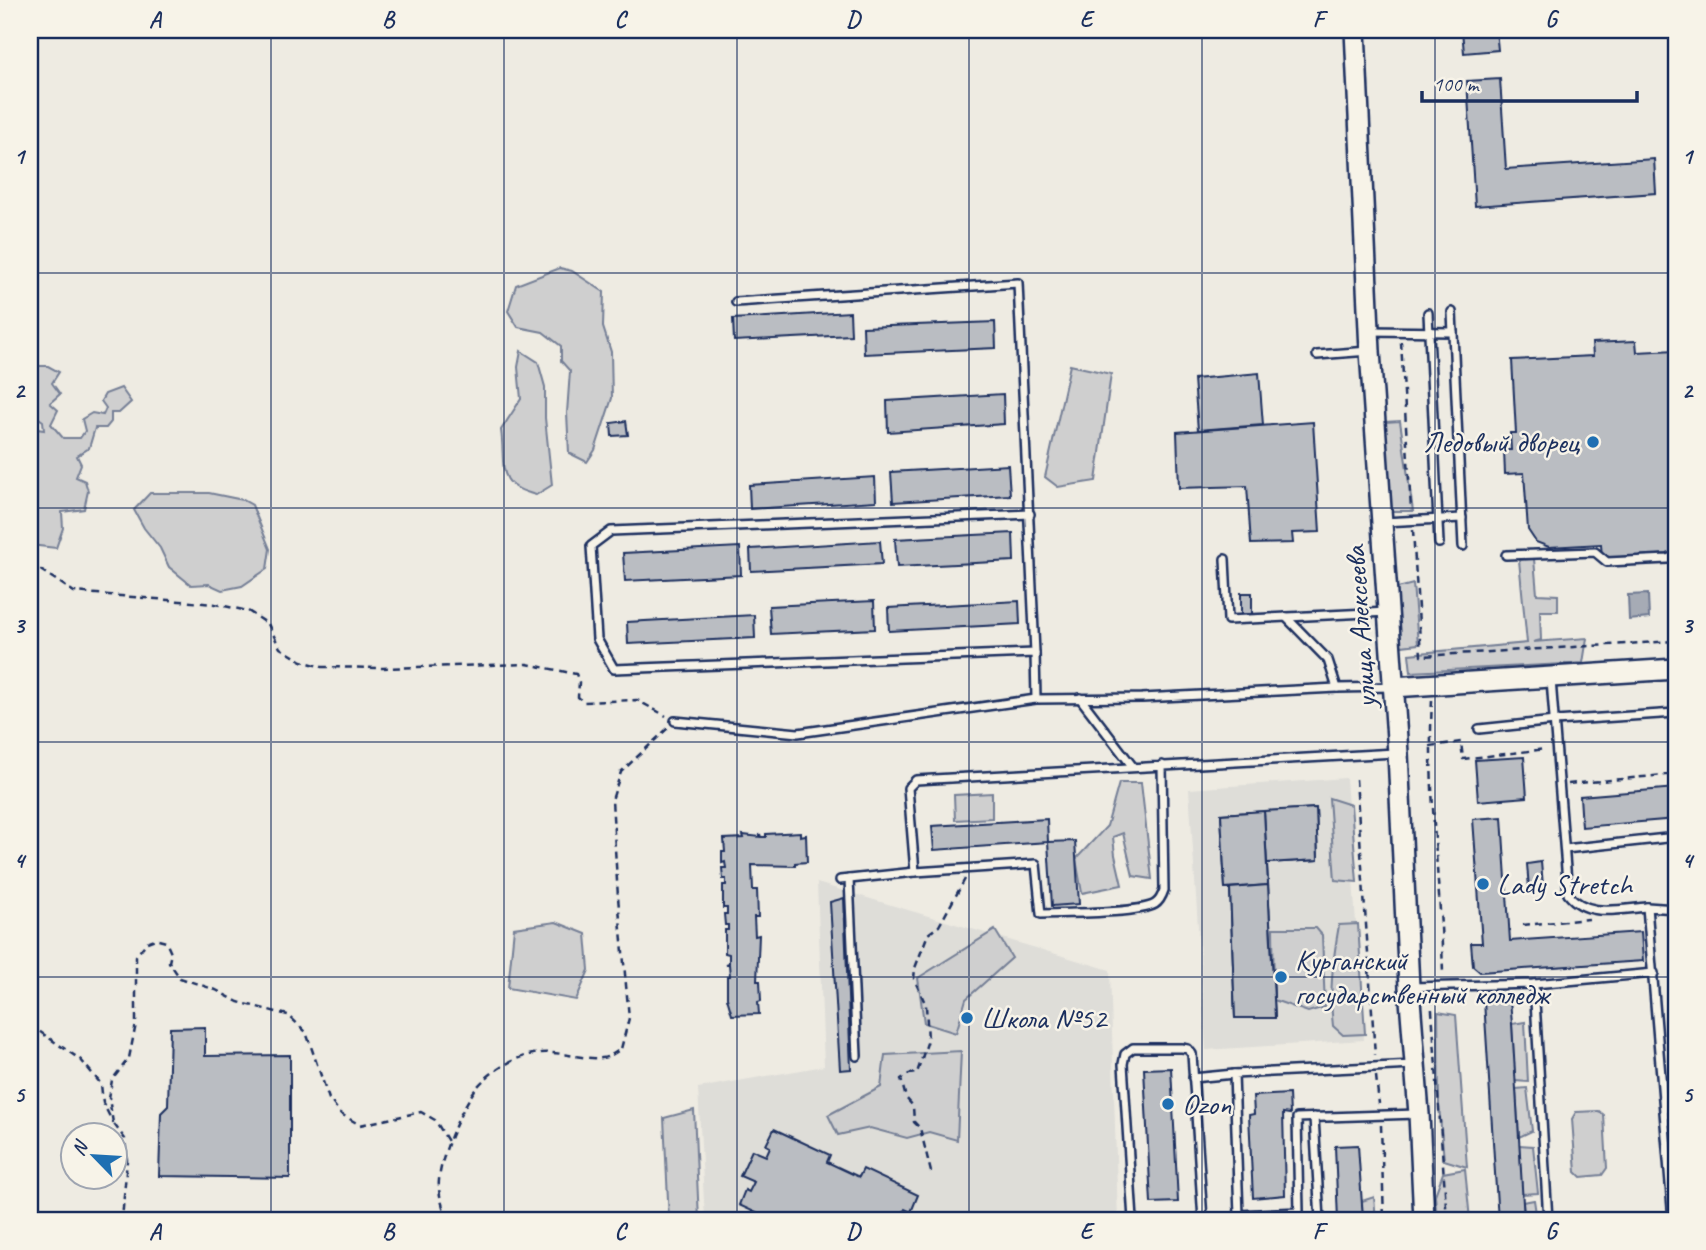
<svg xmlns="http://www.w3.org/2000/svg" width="1706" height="1250" font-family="Caveat,sans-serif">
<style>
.built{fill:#deddd8}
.green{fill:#cfcfcf;stroke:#757f96;stroke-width:2}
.water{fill:#a6abb5;stroke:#6e7992;stroke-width:2}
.building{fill:#babdc2;stroke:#1b2f5e;stroke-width:2}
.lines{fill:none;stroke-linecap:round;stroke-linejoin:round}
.service-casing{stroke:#1b2f5e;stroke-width:12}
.tertiary-casing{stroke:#1b2f5e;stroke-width:24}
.path{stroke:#1b2f5e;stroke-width:2.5;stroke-dasharray:7 5;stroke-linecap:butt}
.service{stroke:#f7f3e8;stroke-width:7}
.tertiary{stroke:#f7f3e8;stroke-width:19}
.grid{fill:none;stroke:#1b2f5e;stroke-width:2;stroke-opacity:0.55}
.poi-dot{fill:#1f6fb2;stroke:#f7f3e8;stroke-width:2.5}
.labels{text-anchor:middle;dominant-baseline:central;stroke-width:5;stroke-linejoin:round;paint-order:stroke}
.poi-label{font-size:30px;fill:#1b2f5e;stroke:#f7f3e8;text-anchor:start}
.street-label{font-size:30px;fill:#1b2f5e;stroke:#f7f3e8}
.neatline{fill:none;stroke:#1b2f5e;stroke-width:2.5}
.grid-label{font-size:23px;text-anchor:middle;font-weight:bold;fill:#1b2f5e}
</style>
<rect width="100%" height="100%" fill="#eeebe2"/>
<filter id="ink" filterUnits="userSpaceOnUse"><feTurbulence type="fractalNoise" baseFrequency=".0143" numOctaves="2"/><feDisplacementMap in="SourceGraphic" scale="14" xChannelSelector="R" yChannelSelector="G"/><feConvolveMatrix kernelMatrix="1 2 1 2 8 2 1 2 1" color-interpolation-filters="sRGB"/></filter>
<g filter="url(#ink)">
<g class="built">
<polygon points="1346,778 1364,1040 1206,1050 1189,789"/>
<polygon points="817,883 1110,970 1118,1220 705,1220 698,1088 824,1066"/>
</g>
<g class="green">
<polygon points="560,268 572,271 604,292 603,327 611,352 612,398 595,450 587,462 569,453 567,413 570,371 561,361 561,346 543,332 518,327 508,311 516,285"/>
<path d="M 521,351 L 538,362 L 545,387 L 545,418 L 552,485 L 536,495 C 494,485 506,466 501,430 L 521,399 L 518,367 Z"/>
<polygon points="1070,365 1111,374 1096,481 1058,487 1045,477"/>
<polygon points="37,366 48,366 59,372 52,383 60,394 50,403 58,410 51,424 63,438 80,438 85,431 82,419 92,413 103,415 106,408 101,401 105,394 121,388 131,402 119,413 111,413 111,422 106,428 95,428 89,448 77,456 81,464 76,477 85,481 88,491 84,509 62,512 63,528 56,548 30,545 30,428 44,430 43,421 36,416 33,408 30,407 30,368"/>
<polygon points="1400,421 1413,511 1386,511 1385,422"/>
<polygon points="150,493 209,493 243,500 252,505 270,549 267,569 242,586 222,590 209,584 191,585 169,567 160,548 144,528 134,510"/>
<polygon points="1534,559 1537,594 1558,595 1558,611 1540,611 1541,640 1533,642 1587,638 1583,663 1411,672 1409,654 1527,643 1519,560"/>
<polygon points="1413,584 1418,644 1393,647 1394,589"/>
<polygon points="1119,783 1141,783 1152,879 1133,876 1123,833 1113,837 1115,855 1122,885 1082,893 1076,859 1107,826"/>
<polygon points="992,793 992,818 955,820 954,795"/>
<polygon points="1329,798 1351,805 1357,882 1335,880"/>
<polygon points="556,922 586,934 589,970 576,1000 508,988 514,928"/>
<path d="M 1358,924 L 1365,1034 L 1343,1035 L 1333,1026 C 1329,991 1333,959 1339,925 Z"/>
<polygon points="1273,928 1316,928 1322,935 1325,1007 1308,1012 1274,1000"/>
<polygon points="995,930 1012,958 966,999 956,1033 924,1023 918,978"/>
<polygon points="1438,1012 1456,1015 1467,1167 1444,1160 1439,1106"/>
<polygon points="1525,1022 1528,1082 1515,1081 1512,1024"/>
<polygon points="961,1051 957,1140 929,1132 907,1138 870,1128 838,1135 828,1115 881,1087 885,1055"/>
<polygon points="1527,1088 1532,1131 1519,1137 1516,1089"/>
<polygon points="694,1110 699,1220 669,1220 664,1118"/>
<polygon points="1599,1111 1604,1115 1607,1168 1602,1175 1581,1177 1576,1172 1572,1119 1576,1112"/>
<polygon points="1519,1145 1533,1146 1538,1193 1522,1194"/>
<polygon points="1465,1169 1470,1220 1437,1220 1435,1195 1443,1173"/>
<polygon points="1374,1197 1376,1220 1363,1220 1362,1201"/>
<polygon points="1534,1200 1537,1220 1525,1220 1523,1202"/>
</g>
<polygon class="water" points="1648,594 1649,618 1629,620 1628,595"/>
<g class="building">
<polygon points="1462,30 1496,30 1498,50 1464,53"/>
<polygon points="1500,79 1506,169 1654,159 1656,193 1475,206 1467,81"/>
<polygon points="850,312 851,335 734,341 733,319"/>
<polygon points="995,322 996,348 864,354 863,327"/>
<polygon points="1636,341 1637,352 1676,350 1675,554 1602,558 1601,544 1549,547 1536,542 1528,530 1524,473 1505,474 1504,450 1511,450 1510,433 1516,433 1512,360 1593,356 1592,343"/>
<polygon points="1259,373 1263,425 1198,430 1194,379"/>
<polygon points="1003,394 1004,424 888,432 887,401"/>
<polygon points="626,421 628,435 612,436 611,423"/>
<polygon points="1313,422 1320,532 1292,533 1293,543 1251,544 1247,486 1179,488 1177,432"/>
<polygon points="1008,465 1010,495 893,502 891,472"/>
<polygon points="875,477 876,501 750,509 749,485"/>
<polygon points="1013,533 1014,561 897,567 895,539"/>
<polygon points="880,541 882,564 751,571 750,549"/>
<polygon points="740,547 741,575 625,581 623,553"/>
<rect x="1241" y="593" width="11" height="21"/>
<polygon points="874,601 875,629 771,634 769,606"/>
<polygon points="1019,601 1020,624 889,631 888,608"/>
<polygon points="754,615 755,638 628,644 627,622"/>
<polygon points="1524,757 1527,797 1478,801 1475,760"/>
<polygon points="1676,788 1676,819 1582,827 1580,796"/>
<polygon points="1316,808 1318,860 1267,863 1275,1018 1235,1018 1230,888 1225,888 1221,814"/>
<polygon points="1316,808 1318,860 1267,863 1264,811"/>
<polygon points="1264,811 1268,885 1225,888 1221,814"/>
<polygon points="1502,817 1510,941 1641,932 1643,961 1480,972 1473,966 1471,943 1482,943 1473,819"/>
<polygon points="1047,819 1048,842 934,850 932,826"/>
<polygon points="800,832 800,836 806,835 807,862 795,863 795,866 752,865 753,890 757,890 758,917 754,917 755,936 759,935 757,981 760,981 761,1001 758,1002 759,1014 732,1015 727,998 727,976 730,976 729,964 726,964 729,963 729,954 725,953 725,930 728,930 728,925 725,925 724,914 727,914 727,908 723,908 723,885 726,885 726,879 723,879 722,868 726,868 725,862 722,863 722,852 725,852 724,839 744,838 743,835 760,837 760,834 761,837 766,837 766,834"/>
<polygon points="1075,841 1079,904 1052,906 1048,842"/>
<polygon points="1541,862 1543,886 1529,888 1527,864"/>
<polygon points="1268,885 1275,1018 1235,1018 1230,888"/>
<polygon points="844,898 851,1069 840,1070 830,902"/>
<polygon points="1510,1000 1512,1024 1524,1220 1498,1220 1484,1001"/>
<polygon points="205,1027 205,1056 290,1055 290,1178 159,1176 161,1113 168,1106 170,1028"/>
<polygon points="1171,1068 1178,1202 1151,1203 1144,1069"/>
<polygon points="1289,1094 1290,1114 1283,1113 1285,1195 1253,1198 1249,1115 1254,1114 1253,1096"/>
<polygon points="774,1129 830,1155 827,1162 859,1177 863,1169 918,1195 911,1212 905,1209 900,1219 902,1220 772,1220 739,1205 745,1190 749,1192 754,1182 740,1176 752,1150 766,1156 770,1147 766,1145"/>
<polygon points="1358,1145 1363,1220 1338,1220 1335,1146"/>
</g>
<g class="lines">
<defs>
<g id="service">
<polyline points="736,302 1018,283 1035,653"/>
<polyline points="1452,312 1463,546"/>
<polyline points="1428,313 1439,543"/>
<polyline points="1369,331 1453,332"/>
<polyline points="1317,355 1369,351"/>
<polyline points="1030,514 611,531 591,546 597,639 614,669 1035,653 1036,699"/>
<polyline points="1383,522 1462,518"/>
<polyline points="1506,555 1595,552 1607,562 1668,559 1676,555"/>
<polyline points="1225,559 1228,620 1388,612"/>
<polyline points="1286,617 1328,660 1337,688 1393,687"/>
<path d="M 1551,680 L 1568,894 C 1587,918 1619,909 1647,907"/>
<polyline points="1080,698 1133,767"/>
<polyline points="675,721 798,733 1036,699 1142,698 1337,688"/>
<polyline points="1479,729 1555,721 1676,713"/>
<path d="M 1162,765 L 1164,890 C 1162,896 1160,901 1155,904 C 1138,914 1065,913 1041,914 L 1036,864 L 915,872 L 908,788 L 916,780 L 1395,753"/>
<polyline points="1565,849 1676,837"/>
<polyline points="849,879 857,1056"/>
<polyline points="840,880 915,872"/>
<polyline points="1534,984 1548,1220"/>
<polyline points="1410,987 1534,984 1654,973"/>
<polyline points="1414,1065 1234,1074 1239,1215 1299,1212 1297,1118 1417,1114"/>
<polyline points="1193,1078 1234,1074"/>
<polyline points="1314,1117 1320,1220"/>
<polyline points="1133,1220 1123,1064 1125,1054 1133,1048 1182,1048 1188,1049 1192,1054 1203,1220"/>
<polyline points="1673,1220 1647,907 1676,909"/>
</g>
<g id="tertiary">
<polyline points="1355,30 1370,351 1398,753 1409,987 1419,1114 1424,1220"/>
<polyline points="1393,687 1676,669"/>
</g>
</defs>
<use href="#service" class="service-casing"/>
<use href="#tertiary" class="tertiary-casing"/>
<g class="path">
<polyline points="1401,342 1411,510"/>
<polyline points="1413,530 1421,656 1676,641"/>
<polyline points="30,563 74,592 215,604 248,611 268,624 280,648 302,661 322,667 383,668 527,664 576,674 579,682 578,697 584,702 637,700 666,716"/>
<path d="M 1432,700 C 1427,792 1441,884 1443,975"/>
<polyline points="1430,746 1461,742 1463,759 1546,749"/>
<polyline points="1356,779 1375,1055"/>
<polyline points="1568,784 1676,774"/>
<polyline points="1523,925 1589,919"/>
<polyline points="1431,997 1447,1220"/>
<polyline points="30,1025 81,1060 101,1084 103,1103 111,1119"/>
<polyline points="1376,1076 1379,1104"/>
<polyline points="113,1123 109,1098 112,1080 129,1058 136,1024 136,956 147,942 155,939 166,942 171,953 169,962 180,978 216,990 238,1002 288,1015 306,1032 329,1099 341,1114 360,1125 421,1112 435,1120 449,1143"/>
<polyline points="114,1124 125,1139 127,1160 122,1220"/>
<polyline points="1381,1125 1384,1220"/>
<polyline points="931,1172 920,1128 914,1122 913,1106 906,1098 901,1079 909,1074 917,1073 928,1040 926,1005 914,979 915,968 928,934 939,926 965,879"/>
<path d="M 447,1220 C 444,1210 440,1199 439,1189 C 436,1164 462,1105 478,1086 C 491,1071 515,1057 533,1054 C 557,1049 579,1060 602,1058 C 608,1058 616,1052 621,1049 L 629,1018 L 618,897 L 612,800 L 621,772 L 668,728"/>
</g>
<use href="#service" class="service"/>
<use href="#tertiary" class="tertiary"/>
</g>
</g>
<path class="grid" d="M 271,30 L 271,1220M 504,30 L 504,1220M 737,30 L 737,1220M 969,30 L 969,1220M 1202,30 L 1202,1220M 1435,30 L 1435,1220M 30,273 L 1676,273M 30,508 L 1676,508M 30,742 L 1676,742M 30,977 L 1676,977"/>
<g class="poi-dot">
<circle cx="1593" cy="442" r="7"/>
<circle cx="1483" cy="884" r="7"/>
<circle cx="1281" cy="977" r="7"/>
<circle cx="967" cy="1018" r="7"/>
<circle cx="1168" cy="1104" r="7"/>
</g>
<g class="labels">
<g class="poi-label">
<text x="1579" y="442" text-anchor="end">Ледовый дворец</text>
<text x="1497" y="884">Lady Stretch</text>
<text x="1295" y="960">Курганский<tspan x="1295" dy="34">государственный колледж</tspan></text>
<text x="981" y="1018">Школа №52</text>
<text x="1182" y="1104">Ozon</text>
</g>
<g class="street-label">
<text transform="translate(1360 627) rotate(-94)">улица Алексеева</text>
</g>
</g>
<rect width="1706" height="1250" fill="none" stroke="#f7f3e8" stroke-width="77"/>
<g transform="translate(94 1156) rotate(295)"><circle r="33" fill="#f7f3e8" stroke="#9fa5b1" stroke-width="2"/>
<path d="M0-5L12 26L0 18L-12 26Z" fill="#1f6fb2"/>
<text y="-10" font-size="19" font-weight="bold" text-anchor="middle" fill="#1b2f5e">N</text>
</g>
<path d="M1422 91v10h215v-10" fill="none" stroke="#1b2f5e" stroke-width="3.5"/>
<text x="1433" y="91" font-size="21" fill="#1b2f5e" stroke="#f7f3e8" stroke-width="5" paint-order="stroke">100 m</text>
<rect x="38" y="38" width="1630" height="1174" class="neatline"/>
<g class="grid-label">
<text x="155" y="27">A</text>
<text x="388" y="27">B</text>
<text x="620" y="27">C</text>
<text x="853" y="27">D</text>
<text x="1086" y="27">E</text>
<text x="1318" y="27">F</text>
<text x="1551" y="27">G</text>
<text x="19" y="164">1</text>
<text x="1687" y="164">1</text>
<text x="19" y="398">2</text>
<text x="1687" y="398">2</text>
<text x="19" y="633">3</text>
<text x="1687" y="633">3</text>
<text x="19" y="868">4</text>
<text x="1687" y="868">4</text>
<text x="19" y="1102">5</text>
<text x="1687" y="1102">5</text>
<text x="155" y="1239">A</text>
<text x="388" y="1239">B</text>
<text x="620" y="1239">C</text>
<text x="853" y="1239">D</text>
<text x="1086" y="1239">E</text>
<text x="1318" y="1239">F</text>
<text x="1551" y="1239">G</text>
</g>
</svg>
